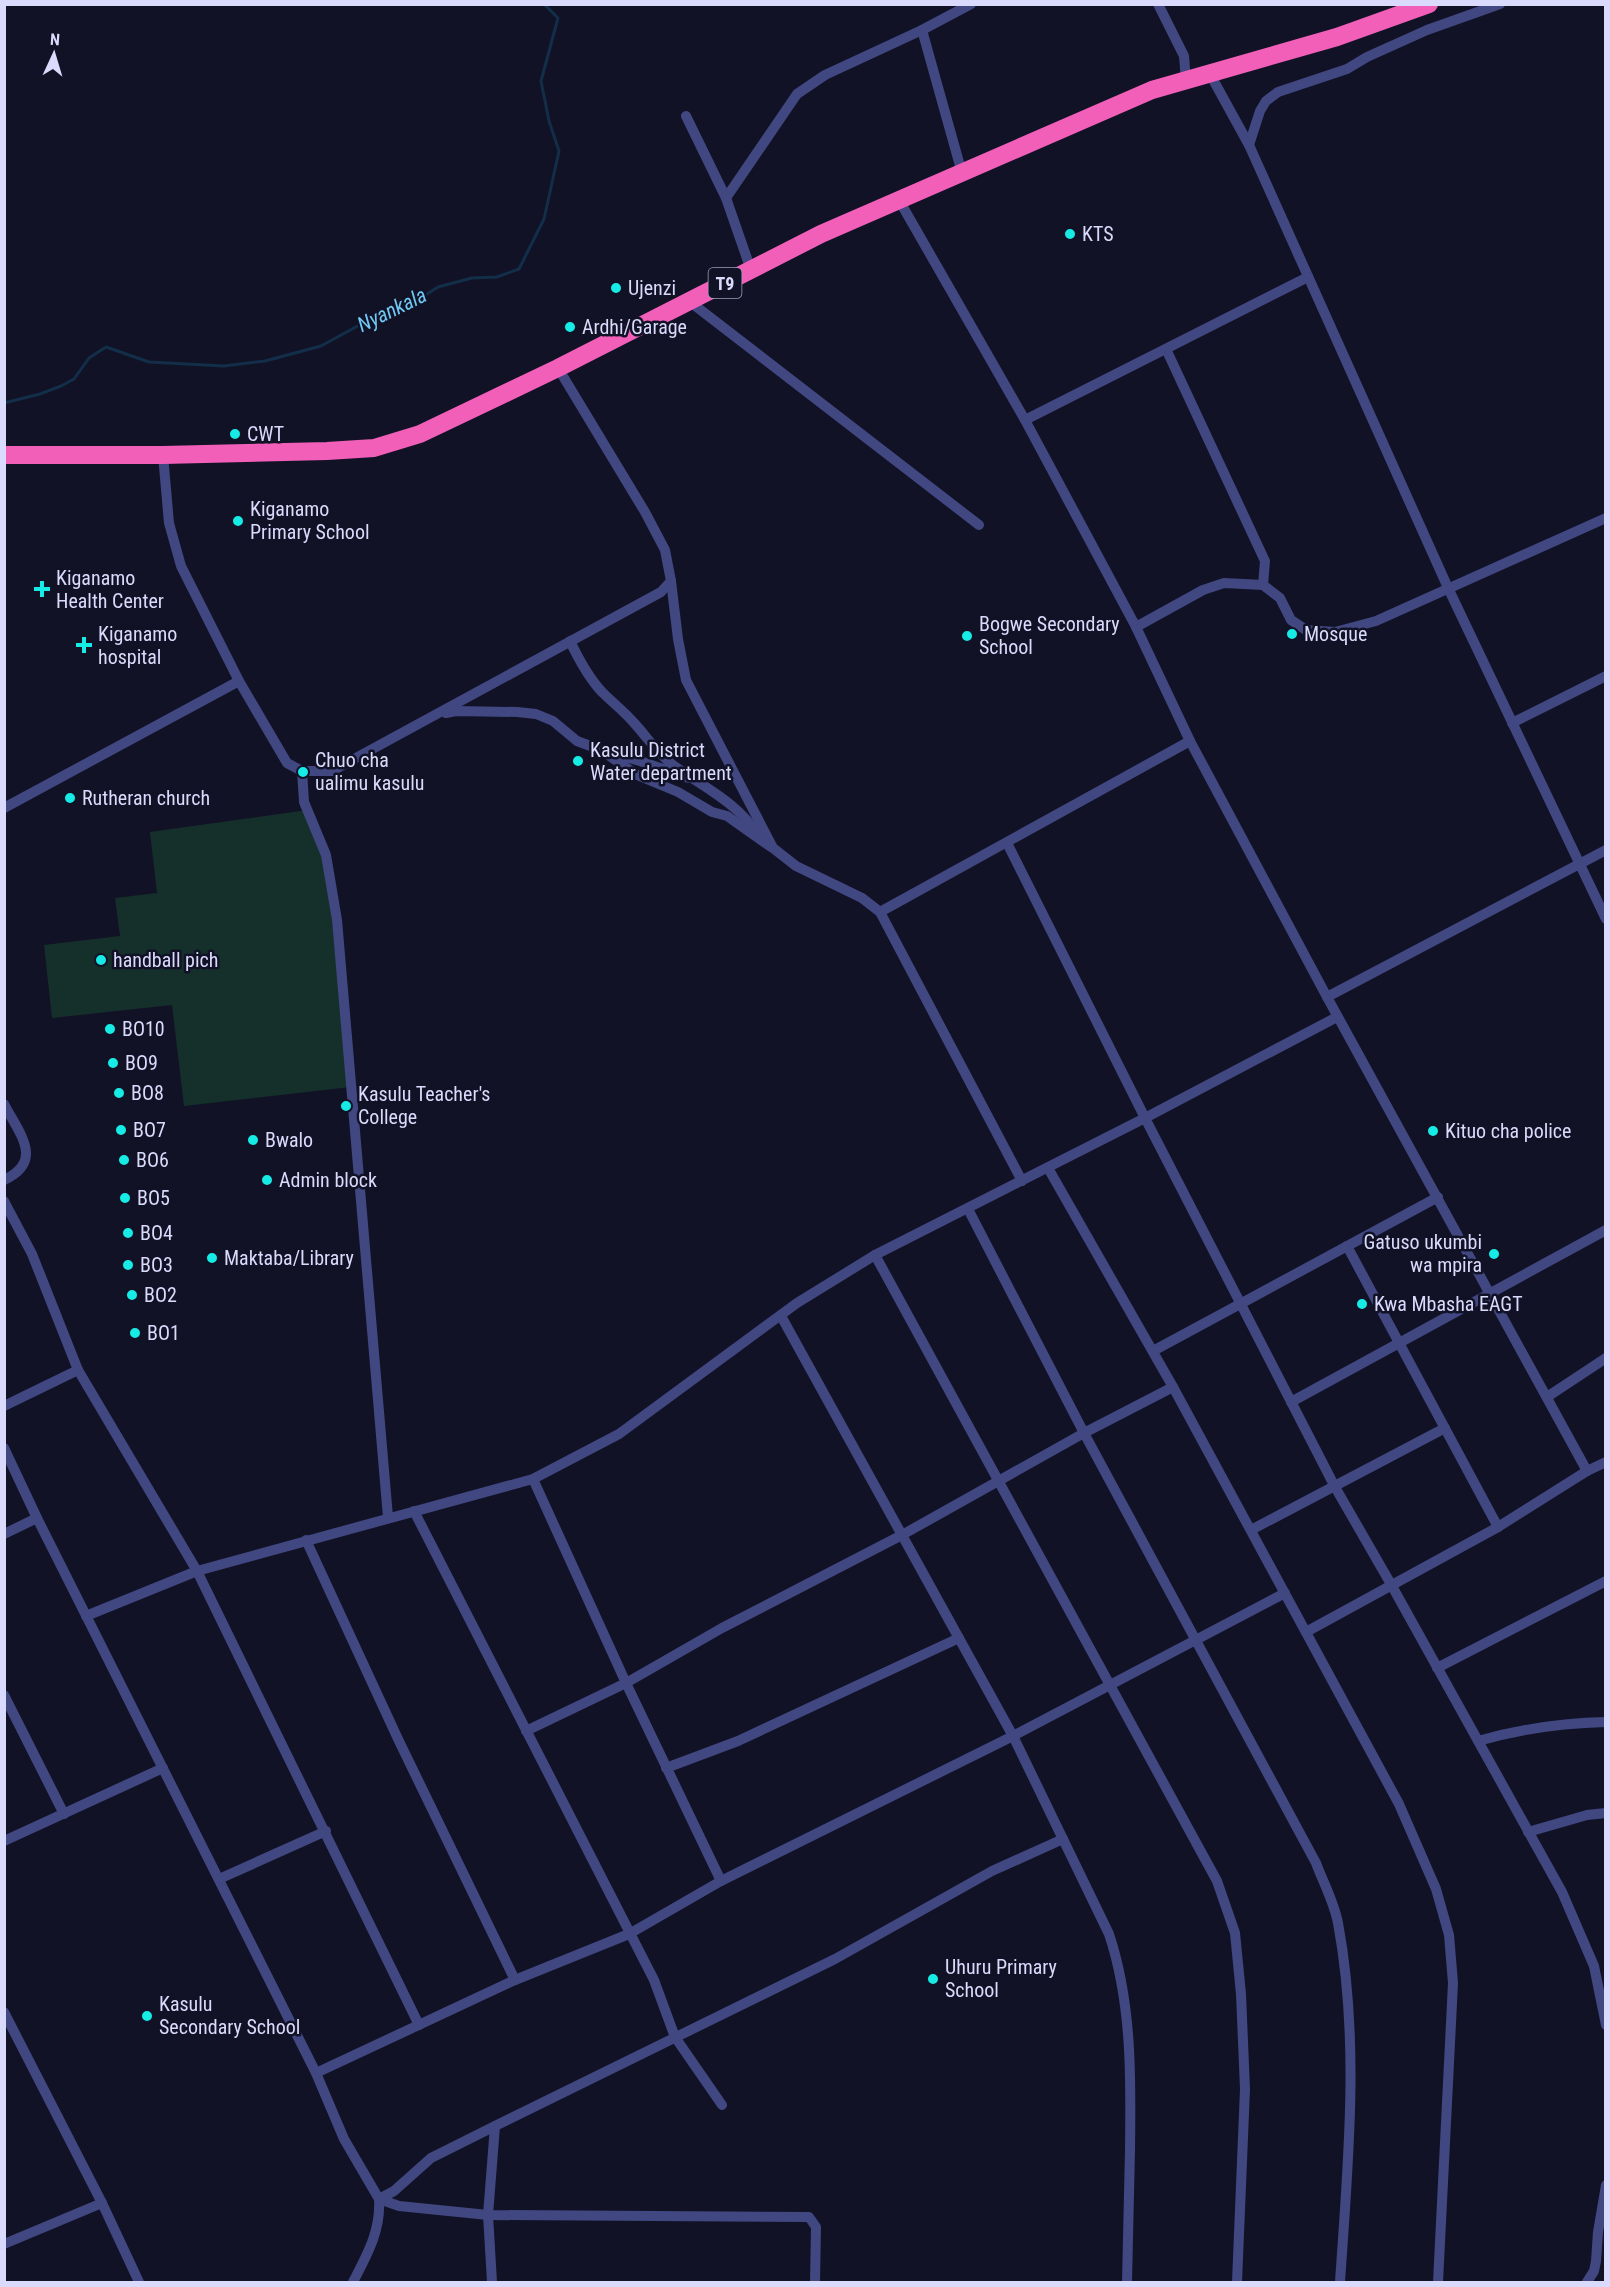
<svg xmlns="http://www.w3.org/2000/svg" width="1610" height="2287" font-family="'Roboto Condensed',sans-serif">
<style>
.green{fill:#15302b}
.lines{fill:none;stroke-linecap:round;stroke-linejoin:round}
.stream{stroke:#132e49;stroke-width:3}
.street{stroke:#414781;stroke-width:10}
.highway{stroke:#f25fb9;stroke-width:18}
.poi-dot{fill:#16ece5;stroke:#121226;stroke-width:2}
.labels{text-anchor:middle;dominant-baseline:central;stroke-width:5;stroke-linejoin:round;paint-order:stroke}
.shield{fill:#121226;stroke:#9e9ebc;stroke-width:1.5}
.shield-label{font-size:18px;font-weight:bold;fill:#dadafc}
.poi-label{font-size:20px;fill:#dadafc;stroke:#121226;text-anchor:start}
.water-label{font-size:21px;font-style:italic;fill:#70c8f3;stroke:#121226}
</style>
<rect width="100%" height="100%" fill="#121226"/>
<polygon class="green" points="308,810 324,850 351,1087 184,1106 172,1005 52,1018 44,945 120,936 115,898 157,893 150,832"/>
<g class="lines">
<polyline class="stream" points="4,403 40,394 61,386 74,379 89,358 106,347 149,362 224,366 265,361 321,346 376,316 405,308 438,287 472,278 497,277 519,269 544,219 559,151 549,121 541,81 558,18 544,4"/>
<g class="street">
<polyline points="1158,4 1184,56 1186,81"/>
<polyline points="922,30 962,173"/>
<polyline points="1210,74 1249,145 1449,590 1606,919"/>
<polyline points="686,116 726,198 751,270"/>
<polyline points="1249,145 1260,111 1266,101 1278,92 1347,69 1367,57 1427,30 1500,4"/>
<polyline points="726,198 797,94 825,75 922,30 971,4"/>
<polyline points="899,200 1025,420 1136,627 1190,741 1327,997 1587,1471"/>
<polyline points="689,301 979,525"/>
<polyline points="1166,349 1265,561 1263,585"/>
<polyline points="1025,420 1308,277"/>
<polyline points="163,455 169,523 181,566 239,681 287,763 302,771 332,771 661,592 671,581 665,550 645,512 558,368"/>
<polyline points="671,581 678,639 686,680 773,848 796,866 862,898 880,912 1022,1181"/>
<polyline points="1136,627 1203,590 1224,583 1263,585 1280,598 1291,620 1306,630 1335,632 1376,621 1606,518"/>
<path d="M 570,641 C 579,660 588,677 602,692 C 613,703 625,712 635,724 C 647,737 658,754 673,765 C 703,787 737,802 758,835"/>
<polyline points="446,713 456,711 517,712 536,714 553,721 577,741 601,750 637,775 678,792 712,812 727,816 771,847"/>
<polyline points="1512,723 1606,676"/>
<polyline points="607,752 640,761 689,778"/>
<polyline points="302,771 304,802 326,855 337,920 388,1517"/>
<polyline points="4,808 239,681"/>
<polyline points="1007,843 1145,1118 1335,1487 1392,1586 1562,1892 1594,1966 1606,2025"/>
<polyline points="880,912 1190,741"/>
<polyline points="1327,997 1606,850"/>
<path d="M 4,1104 C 19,1133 45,1161 4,1180"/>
<polyline points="1048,1168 1173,1387 1399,1804 1436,1889 1449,1935 1453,1983 1438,2282"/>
<polyline points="4,1201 32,1254 78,1370 197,1571 419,2025"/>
<path d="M 968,1209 L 1084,1433 L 1316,1863 C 1323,1882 1334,1902 1338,1923 C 1360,2042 1348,2163 1340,2282"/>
<polyline points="1347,1246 1498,1527"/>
<polyline points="875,1255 1217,1881 1235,1933 1241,1994 1245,2089 1237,2282"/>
<path d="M 781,1316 L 1013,1736 L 1109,1934 C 1132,2003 1131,2078 1130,2150 C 1129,2194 1128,2238 1127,2282"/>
<polyline points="1153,1351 1438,1197"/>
<polyline points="1547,1397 1606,1358"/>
<polyline points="1291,1402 1606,1230"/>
<polyline points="4,1406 78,1370"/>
<polyline points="4,1448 37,1518 316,2073 344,2139 379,2199 399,2206 488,2215 809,2217 816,2227 815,2282"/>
<polyline points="533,1479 626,1683 721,1881"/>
<polyline points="414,1511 654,1980 675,2037 722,2105"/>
<polyline points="1251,1530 1445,1428"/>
<polyline points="4,1534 37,1518"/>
<polyline points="306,1540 398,1739 515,1980"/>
<polyline points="86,1616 197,1571 533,1479 619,1434 797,1303 875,1255 1145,1118 1337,1017"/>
<polyline points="1306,1632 1498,1527 1587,1471 1606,1462"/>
<polyline points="1437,1668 1606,1581"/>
<polyline points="4,1695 64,1814"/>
<polyline points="526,1731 626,1683 722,1628 902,1535 1084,1433 1173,1387"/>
<path d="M 1478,1741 C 1520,1729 1562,1723 1606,1722"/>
<polyline points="666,1768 738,1741 959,1638"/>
<polyline points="1528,1832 1587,1815 1606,1813"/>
<polyline points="4,1841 163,1768"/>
<polyline points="219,1879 326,1831"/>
<polyline points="4,2012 102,2203 139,2282"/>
<polyline points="316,2073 515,1980 629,1934 721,1881 1013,1736 1285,1593"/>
<polyline points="4,2244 102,2203"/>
<path d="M 353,2282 C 367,2255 381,2231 379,2199 L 394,2191 L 431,2158 L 495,2126"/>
<polyline points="492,2282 488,2215 495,2126 835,1959 992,1871 1063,1839"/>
<polyline points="1587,2282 1594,2271 1596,2261 1598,2232 1606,2185"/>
</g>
<polyline class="highway" points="4,455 163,455 327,451 374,448 420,434 558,368 821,234 1152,90 1337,37 1429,4"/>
</g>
<g class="poi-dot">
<circle cx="1070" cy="234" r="6"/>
<circle cx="616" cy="288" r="6"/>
<circle cx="570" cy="327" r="6"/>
<circle cx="235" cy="434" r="6"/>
<circle cx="238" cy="521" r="6"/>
<path d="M39 580h6v6h6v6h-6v6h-6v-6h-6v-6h6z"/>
<circle cx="1292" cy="634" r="6"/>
<circle cx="967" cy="636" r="6"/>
<path d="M81 636h6v6h6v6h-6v6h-6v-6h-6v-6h6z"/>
<circle cx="578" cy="761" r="6"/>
<circle cx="303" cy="772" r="6"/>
<circle cx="70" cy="798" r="6"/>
<circle cx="101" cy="960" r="6"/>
<circle cx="110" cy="1029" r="6"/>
<circle cx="113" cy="1063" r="6"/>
<circle cx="119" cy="1093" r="6"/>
<circle cx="346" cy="1106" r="6"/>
<circle cx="121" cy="1130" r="6"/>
<circle cx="1433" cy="1131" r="6"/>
<circle cx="253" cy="1140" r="6"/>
<circle cx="124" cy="1160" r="6"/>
<circle cx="267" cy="1180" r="6"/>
<circle cx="125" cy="1198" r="6"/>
<circle cx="128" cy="1233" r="6"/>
<circle cx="1494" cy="1254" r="6"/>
<circle cx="212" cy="1258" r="6"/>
<circle cx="128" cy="1265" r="6"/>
<circle cx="132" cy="1295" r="6"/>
<circle cx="1362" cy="1304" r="6"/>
<circle cx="135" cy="1333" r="6"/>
<circle cx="933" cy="1979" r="6"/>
<circle cx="147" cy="2016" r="6"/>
</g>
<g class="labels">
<rect class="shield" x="708.5" y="268" width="33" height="30" rx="4.5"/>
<g class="shield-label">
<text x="725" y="283">T9</text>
</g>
<g class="poi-label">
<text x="1082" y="234">KTS</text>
<text x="628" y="288">Ujenzi</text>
<text x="582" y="327">Ardhi/Garage</text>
<text x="247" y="434">CWT</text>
<text x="250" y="509">Kiganamo<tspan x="250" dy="23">Primary School</tspan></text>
<text x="56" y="578">Kiganamo<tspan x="56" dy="23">Health Center</tspan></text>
<text x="979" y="624">Bogwe Secondary<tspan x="979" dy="23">School</tspan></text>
<text x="98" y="634">Kiganamo<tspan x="98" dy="23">hospital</tspan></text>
<text x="1304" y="634">Mosque</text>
<text x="590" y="750">Kasulu District<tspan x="590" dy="23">Water department</tspan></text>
<text x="315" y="760">Chuo cha<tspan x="315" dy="23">ualimu kasulu</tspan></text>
<text x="82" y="798">Rutheran church</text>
<text x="113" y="960">handball pich</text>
<text x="122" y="1029">BO10</text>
<text x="125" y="1063">BO9</text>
<text x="131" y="1093">BO8</text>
<text x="358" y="1094">Kasulu Teacher's<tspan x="358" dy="23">College</tspan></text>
<text x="133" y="1130">BO7</text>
<text x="1445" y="1131">Kituo cha police</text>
<text x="265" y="1140">Bwalo</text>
<text x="136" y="1160">BO6</text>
<text x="279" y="1180">Admin block</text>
<text x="137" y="1198">BO5</text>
<text x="140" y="1233">BO4</text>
<text x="1482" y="1242" text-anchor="end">Gatuso ukumbi<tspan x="1482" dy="23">wa mpira</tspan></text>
<text x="224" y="1258">Maktaba/Library</text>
<text x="140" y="1265">BO3</text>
<text x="144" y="1295">BO2</text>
<text x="1374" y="1304">Kwa Mbasha EAGT</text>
<text x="147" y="1333">BO1</text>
<text x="945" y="1967">Uhuru Primary<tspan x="945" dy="23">School</tspan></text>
<text x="159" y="2004">Kasulu<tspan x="159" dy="23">Secondary School</tspan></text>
</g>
<g class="water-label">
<text transform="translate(392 310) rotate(-26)">Nyankala</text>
</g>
</g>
<rect width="1610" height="2287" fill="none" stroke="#dadafc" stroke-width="12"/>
<g transform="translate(54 54) rotate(4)" stroke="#121226" stroke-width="4.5" paint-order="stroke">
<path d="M0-4.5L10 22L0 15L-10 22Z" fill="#dadafc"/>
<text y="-9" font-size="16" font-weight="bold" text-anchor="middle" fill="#dadafc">N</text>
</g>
</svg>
